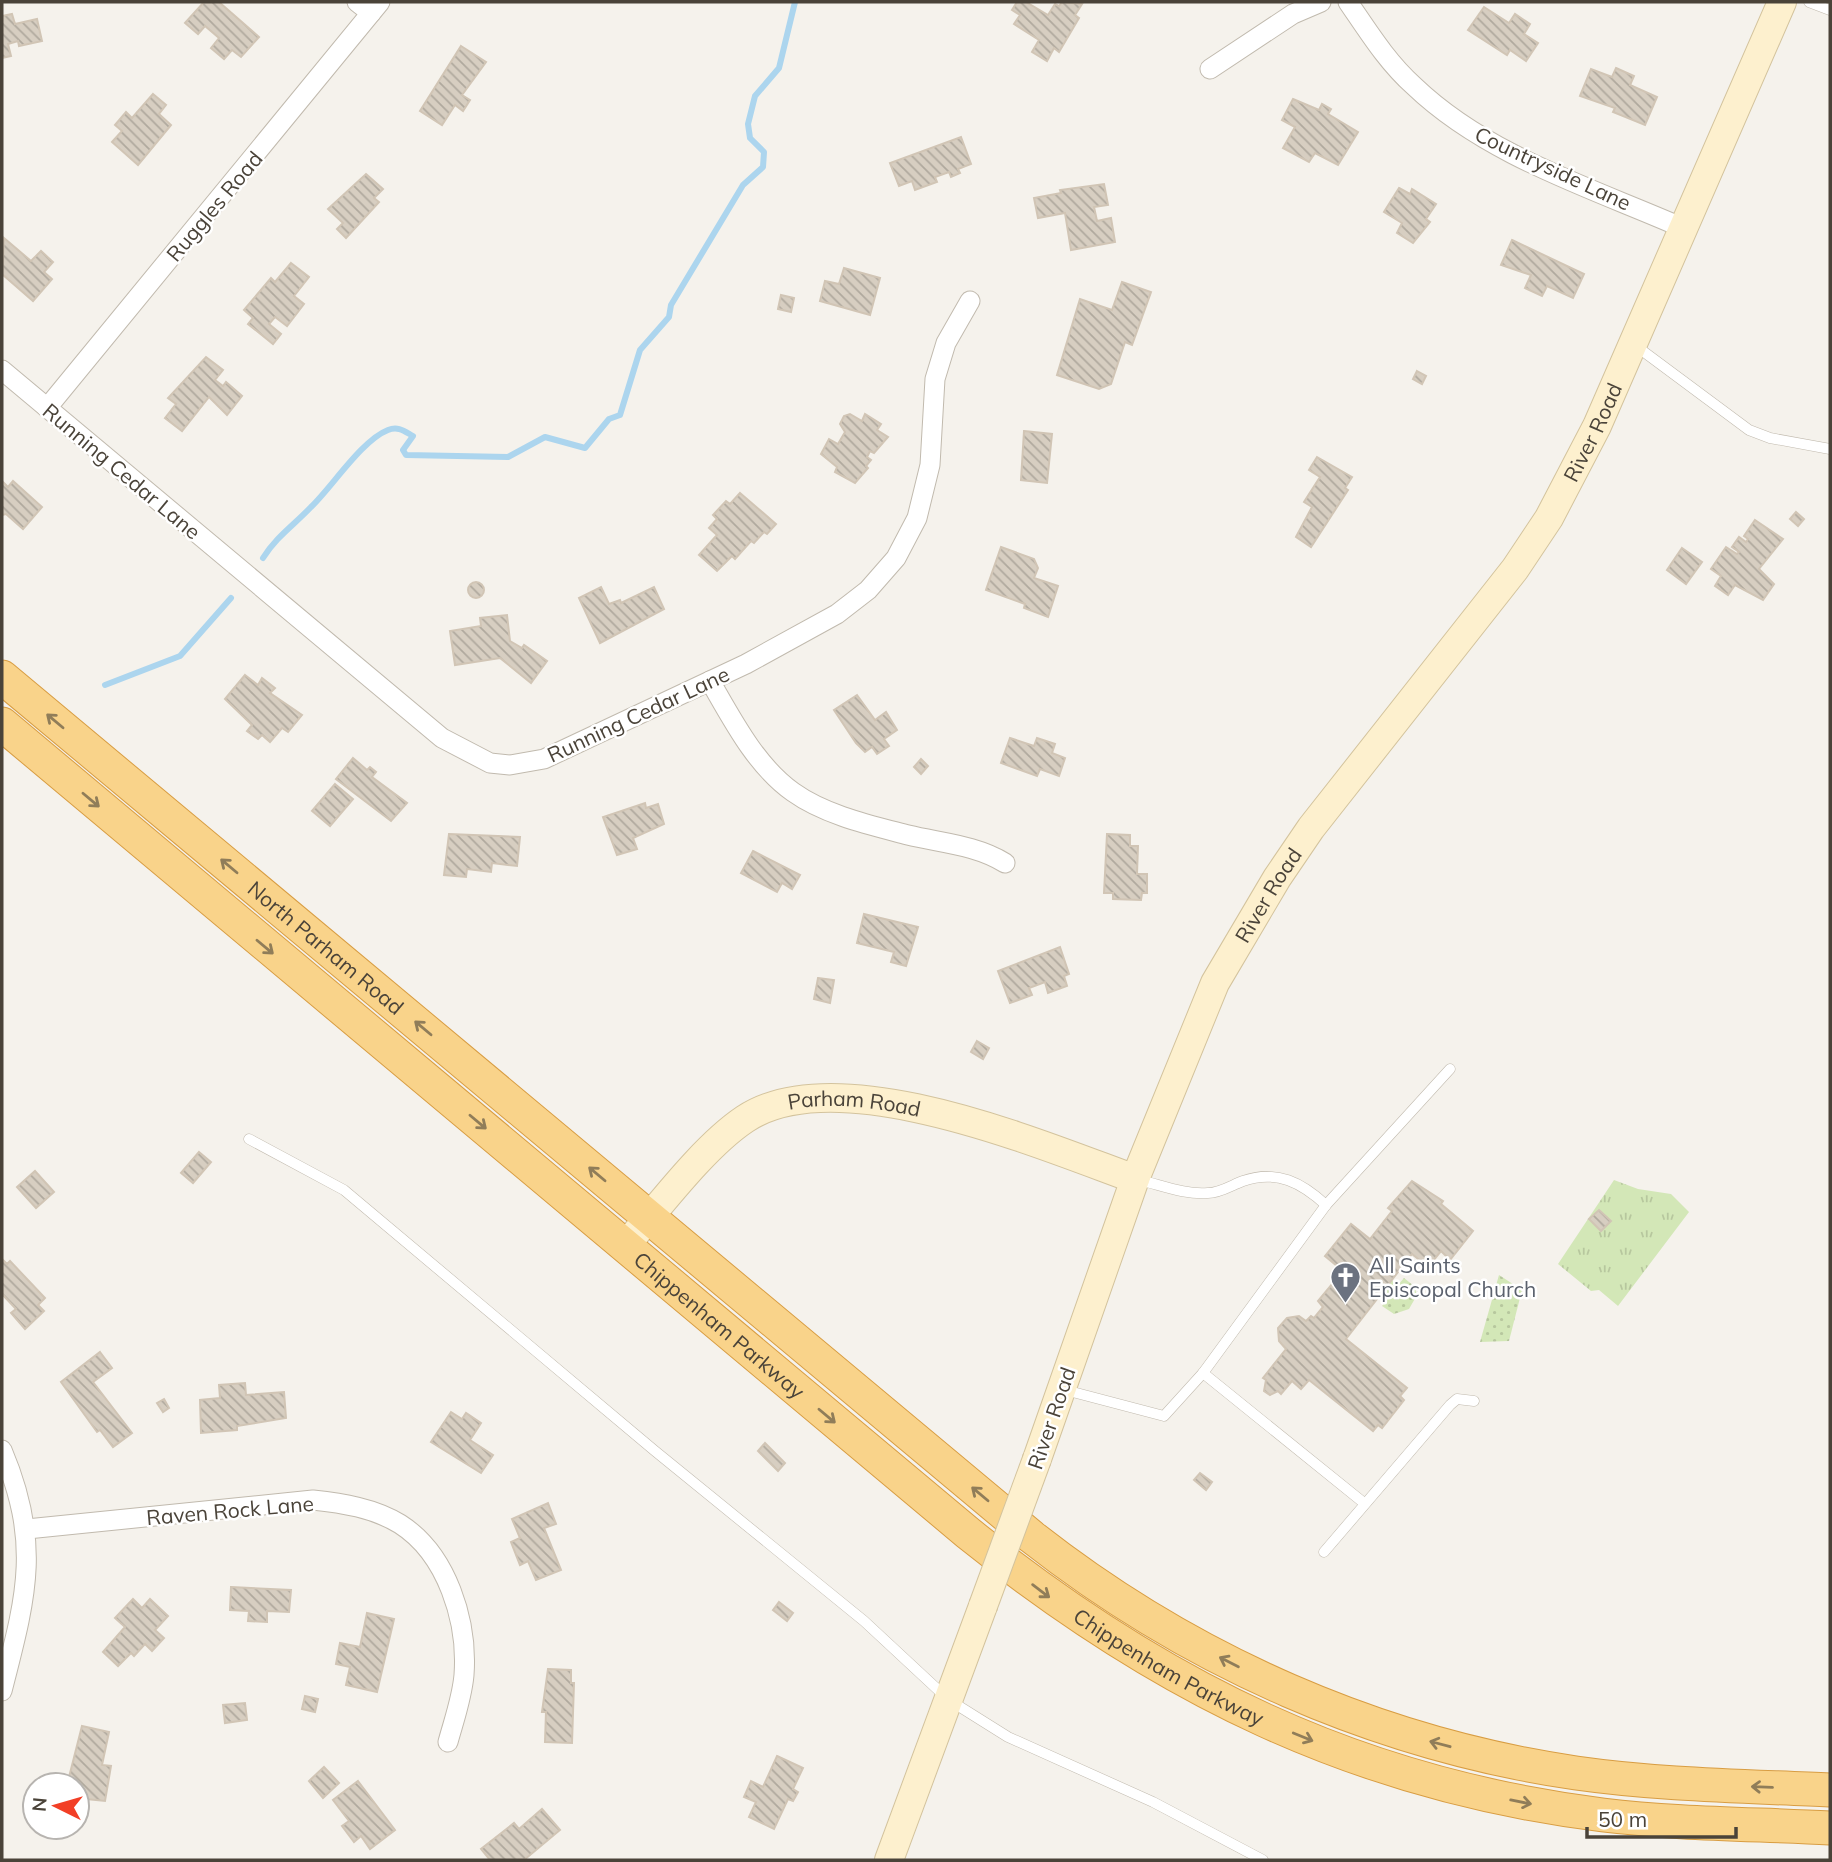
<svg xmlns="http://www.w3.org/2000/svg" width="1832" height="1862" font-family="Mulish,sans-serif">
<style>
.grass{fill:url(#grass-dots)}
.park{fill:url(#park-tufts)}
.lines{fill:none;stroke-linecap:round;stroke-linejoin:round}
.stream{stroke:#acd5ee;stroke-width:6}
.building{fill:url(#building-back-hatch);stroke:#d1c5b5;stroke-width:2}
.service-casing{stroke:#c1baae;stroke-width:11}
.minor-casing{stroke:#c1baae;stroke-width:21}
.secondary-casing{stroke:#d3c39d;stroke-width:30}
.trunk-casing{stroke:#d89d43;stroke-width:35}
.service{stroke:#fff;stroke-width:10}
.minor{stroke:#fff;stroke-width:19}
.secondary{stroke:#fdf0ce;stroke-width:28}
.trunk{stroke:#f9d38a;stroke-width:33}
.secondary-bridge-casing{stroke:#d3c39d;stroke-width:30;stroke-linecap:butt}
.secondary-bridge{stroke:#fdf0ce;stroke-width:28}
.oneway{stroke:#907d59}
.labels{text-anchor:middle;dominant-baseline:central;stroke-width:5;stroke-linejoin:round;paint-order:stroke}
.street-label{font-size:21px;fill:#4a4339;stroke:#fff}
.worship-label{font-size:21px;fill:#5b616d;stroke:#fff;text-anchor:start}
</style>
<defs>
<pattern id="grass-dots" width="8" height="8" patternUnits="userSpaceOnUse" patternTransform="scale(1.75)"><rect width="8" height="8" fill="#d3e7b7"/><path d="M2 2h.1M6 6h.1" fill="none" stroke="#b7c79e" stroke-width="1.8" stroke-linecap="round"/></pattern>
<pattern id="park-tufts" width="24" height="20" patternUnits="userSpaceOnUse" patternTransform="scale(1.75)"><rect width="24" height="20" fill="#d3e7b7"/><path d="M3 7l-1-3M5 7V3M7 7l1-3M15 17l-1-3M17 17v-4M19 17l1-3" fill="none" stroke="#b7c79e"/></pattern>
<pattern id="building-back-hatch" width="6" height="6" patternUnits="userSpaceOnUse" patternTransform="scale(1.75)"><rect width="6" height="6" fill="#d7cec1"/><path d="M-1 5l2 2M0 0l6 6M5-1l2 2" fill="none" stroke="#b0a99e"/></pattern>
</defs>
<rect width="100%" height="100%" fill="#f5f2ec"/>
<g class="grass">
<polygon points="1499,1275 1522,1290 1509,1341 1480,1342"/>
<polygon points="1404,1278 1414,1286 1417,1295 1409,1309 1394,1314 1382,1306 1388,1298 1381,1292 1391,1280 1398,1285"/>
</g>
<polygon class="park" points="1614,1180 1638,1189 1671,1194 1689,1212 1618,1306 1599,1290 1591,1291 1558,1264"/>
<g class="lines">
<g class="stream">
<path d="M 263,558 C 276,537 294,525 311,507 C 332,487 362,440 388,430 C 398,426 404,431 413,436 L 403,450 L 406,455 L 508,457 L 545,437 L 585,448 L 609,419 L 620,415 L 640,350 L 669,317 L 671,305 L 743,185 L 763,167 L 764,152 L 750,138 L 748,124 L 755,96 L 779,68 L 795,2"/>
<polyline points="105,685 180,656 231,598"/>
</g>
</g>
<g class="building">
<polygon points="204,2 219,2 259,37 241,57 232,50 224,59 211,48 219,38 205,26 198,34 185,23"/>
<polygon points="1017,2 1026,2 1048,15 1055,4 1059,6 1062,2 1082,4 1075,15 1079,18 1059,52 1054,48 1047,61 1032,52 1039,40 1014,24 1020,15 1012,10"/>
<polygon points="1484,7 1509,23 1515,14 1530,24 1524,34 1538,43 1526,61 1510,50 1507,55 1468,30"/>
<polygon points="12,14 15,24 37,19 42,41 19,46 18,41 8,44 11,56 2,58 2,16"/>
<polygon points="461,46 486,62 462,95 470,100 463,111 455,105 442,125 420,111"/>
<polygon points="1616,68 1634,76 1630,85 1657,97 1645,125 1613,112 1615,108 1580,96 1591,69 1612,77"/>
<polygon points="153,94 166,105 159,114 171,125 138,165 112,142 122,131 115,125 126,112 132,118"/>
<polygon points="1293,99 1319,110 1322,104 1331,109 1328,114 1358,132 1338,165 1315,153 1309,162 1283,148 1295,127 1282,120"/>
<polygon points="961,137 971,164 958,169 960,173 951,177 949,172 935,177 937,182 915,190 912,181 899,186 890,163"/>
<polygon points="366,174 383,189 374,198 379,202 346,238 337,229 343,223 328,209"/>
<polygon points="1104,184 1108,205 1094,207 1097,221 1111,218 1115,242 1071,250 1065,213 1038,218 1034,198 1061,193 1060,190"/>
<polygon points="1399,188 1410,194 1412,189 1436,204 1426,219 1430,222 1413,243 1397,233 1402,223 1384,212"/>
<polygon points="4,238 31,261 41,251 53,262 44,272 52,279 33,301 2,274"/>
<polygon points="1512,240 1584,274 1573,298 1547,286 1542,296 1525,288 1531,275 1501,265"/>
<polygon points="291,263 309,277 294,296 304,304 287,326 275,317 269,324 281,334 273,344 248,324 253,318 244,310 271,278 275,282"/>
<polygon points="844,268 880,278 870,315 820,301 825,281 839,284"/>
<polygon points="1122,282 1151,292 1132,345 1125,342 1111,384 1099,389 1057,375 1080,299 1112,310"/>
<polygon points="781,295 794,298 791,312 778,309"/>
<polygon points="206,357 223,370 215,380 223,386 226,382 242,396 227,415 209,397 182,431 165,418 176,404 168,398"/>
<polygon points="1417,371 1426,376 1422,384 1413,379"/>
<polygon points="850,414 862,421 865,414 881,424 877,430 888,437 874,453 870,451 867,457 871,460 866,466 868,468 855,483 835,472 837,467 821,454 829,439 838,444 845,432 840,424 844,416"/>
<polygon points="1024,431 1052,434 1047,483 1021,480"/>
<polygon points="1317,457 1352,477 1345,488 1348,490 1311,547 1296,537 1312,507 1304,502 1320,477 1309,470"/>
<polygon points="2,481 8,487 13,481 42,507 23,529 6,514 2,515"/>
<polygon points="740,493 776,524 767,534 764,532 754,543 751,541 735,559 732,556 717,571 699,555 717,535 709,528 717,519 713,515 726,501 730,504"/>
<polygon points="1796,512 1804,519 1798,526 1790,519"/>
<polygon points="1755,520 1783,539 1759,569 1774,584 1763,600 1735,585 1728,595 1715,586 1721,576 1711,569 1726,547 1737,554 1739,552 1732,547 1739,537 1746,542 1748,539 1744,536"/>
<polygon points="1001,547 1034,559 1038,568 1034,578 1058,586 1048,617 1024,608 1025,604 986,590"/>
<polygon points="1682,548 1702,562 1686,584 1667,570"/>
<circle cx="476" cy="590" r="8"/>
<polygon points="601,587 609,604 620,600 621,603 654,587 664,609 600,643 579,598"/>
<polygon points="507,615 510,641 522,648 524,645 547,661 531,683 500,658 455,665 450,631 481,626 480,618"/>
<polygon points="245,675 258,685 262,678 275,688 270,693 302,715 288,732 282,728 270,742 262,735 258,739 247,731 252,725 225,699"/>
<polygon points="857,695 875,720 886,712 897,730 884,739 889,746 877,754 872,747 865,752 856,743 834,710"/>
<polygon points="1010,738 1034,746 1037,738 1055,744 1052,753 1065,758 1059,776 1040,769 1037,776 1001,763"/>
<polygon points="353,758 367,770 370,767 376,772 372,777 407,803 391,821 336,779"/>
<polygon points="921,759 928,766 921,774 914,767"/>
<polygon points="335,784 353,799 330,826 312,811"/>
<polygon points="645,803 646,808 658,804 664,824 633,838 637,849 617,855 603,817"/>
<polygon points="449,834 520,837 517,866 492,863 491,872 467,869 466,877 444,875"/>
<polygon points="1107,834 1130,835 1130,846 1138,846 1137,874 1147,874 1147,893 1142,893 1141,900 1113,899 1113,893 1104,893"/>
<polygon points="753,851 800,875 792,889 782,883 777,892 741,873"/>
<polygon points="864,914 918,927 906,966 891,962 894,952 857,943"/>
<polygon points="1060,947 1069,974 1064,976 1067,986 1048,993 1045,982 1029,988 1032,995 1010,1003 998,971"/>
<polygon points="818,978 834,980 830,1003 814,999"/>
<polygon points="977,1041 989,1048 983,1059 971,1052"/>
<polygon points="199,1152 211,1162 193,1183 181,1173"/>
<polygon points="35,1171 54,1192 36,1208 17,1187"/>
<polygon points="1412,1181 1443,1201 1441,1204 1473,1231 1450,1260 1441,1251 1428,1267 1412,1254 1346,1339 1407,1388 1400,1396 1404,1400 1382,1428 1378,1425 1373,1431 1309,1380 1301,1389 1292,1381 1281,1394 1278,1391 1270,1395 1264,1391 1266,1380 1263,1378 1286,1349 1279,1341 1278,1328 1287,1318 1299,1316 1306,1321 1311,1316 1314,1318 1323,1307 1318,1301 1343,1271 1325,1256 1351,1224 1370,1239 1392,1211 1388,1208"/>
<polygon points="1599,1210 1611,1221 1601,1231 1589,1219"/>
<polygon points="2,1259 7,1264 10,1261 45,1298 38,1305 44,1311 25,1329 11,1313 16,1309 2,1294"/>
<polygon points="100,1352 112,1368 93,1382 132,1433 113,1447 100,1430 97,1432 61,1382"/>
<polygon points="245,1383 246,1395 284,1392 286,1418 237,1426 237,1430 201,1433 200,1400 220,1398 219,1385"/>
<polygon points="164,1399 169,1408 163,1412 157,1403"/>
<polygon points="451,1412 462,1419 466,1413 481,1423 470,1440 493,1455 481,1473 431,1442"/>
<polygon points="765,1443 785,1463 778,1471 758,1451"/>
<polygon points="1200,1473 1212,1482 1206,1490 1194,1480"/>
<polygon points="548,1503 556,1524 544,1528 561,1570 536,1580 528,1561 520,1565 511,1542 520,1538 512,1519"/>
<polygon points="231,1587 291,1590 289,1612 267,1611 267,1622 248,1621 249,1611 230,1610"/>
<polygon points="133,1599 142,1608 150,1599 168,1616 155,1630 164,1638 152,1651 145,1644 134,1656 131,1653 118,1666 103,1652 125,1627 115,1618"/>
<polygon points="779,1602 793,1613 787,1621 773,1610"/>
<polygon points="367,1613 394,1619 377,1692 346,1685 350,1667 336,1664 340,1643 360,1647"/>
<polygon points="548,1669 571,1670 571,1683 574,1683 572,1743 545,1742 546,1712 542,1712"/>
<polygon points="305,1696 318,1699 315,1712 302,1709"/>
<polygon points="245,1703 247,1720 225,1723 223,1705"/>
<polygon points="82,1726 109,1732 102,1765 111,1766 105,1801 77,1798 77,1785 67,1785"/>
<polygon points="777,1756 803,1768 793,1789 798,1792 793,1801 788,1799 774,1829 749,1817 756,1802 744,1797 751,1781 763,1787"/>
<polygon points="324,1767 339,1783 323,1798 309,1781"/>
<polygon points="358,1781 395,1830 370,1849 361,1836 354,1842 342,1826 349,1821 333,1800"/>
<polygon points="542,1809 560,1830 524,1860 490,1860 481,1849 514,1823 519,1829"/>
</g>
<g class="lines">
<defs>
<g id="service">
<polyline points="1809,2 1830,10"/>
<polyline points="1636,346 1749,430 1770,438 1830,449"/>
<polyline points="249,1139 344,1190 655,1451 864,1621 949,1700 1008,1737 1153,1802 1263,1860"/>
<path d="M 1139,1180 C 1161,1185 1185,1195 1208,1193 C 1220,1193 1232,1185 1243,1181 C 1277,1169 1302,1183 1326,1205"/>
<polyline points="1203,1373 1364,1503"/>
<polyline points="1065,1390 1164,1416 1203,1373 1326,1205 1450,1069"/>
<polyline points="1324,1552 1450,1405 1457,1399 1474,1401"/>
</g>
<g id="minor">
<polyline points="357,2 371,13"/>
<path d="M 1348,2 C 1368,31 1387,62 1414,86 C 1487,156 1592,188 1683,228"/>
<polyline points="1210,69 1293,14 1321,2"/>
<polyline points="2,370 442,738 490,763 510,765 544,759 746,664 837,614 868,590 896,558 917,518 930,465 935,379 946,343 970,301"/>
<polyline points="47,408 380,2"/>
<path d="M 710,681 C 732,719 756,766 793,792 C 825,815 870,825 908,835 C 941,843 976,845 1005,863"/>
<path d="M 2,1450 C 42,1544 26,1597 2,1691"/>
<path d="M 27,1529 L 313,1500 C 342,1503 374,1508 400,1524 C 447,1554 468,1621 464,1675 C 462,1698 454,1720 448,1742"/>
</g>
<g id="secondary">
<path id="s1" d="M 624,1247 C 658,1208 703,1147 745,1119 C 837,1058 1041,1145 1135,1179"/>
<path id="s2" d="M 1037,1459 L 1135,1179 L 1215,983 L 1277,878 L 1311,828 L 1515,569 L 1549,518 L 1597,426 L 1782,2"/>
<polyline points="889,1860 983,1606"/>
</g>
<g id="trunk">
<path id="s3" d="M 2,677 L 1032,1537 C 1190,1661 1378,1744 1576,1773 C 1660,1785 1745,1786 1830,1790"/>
<path id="s4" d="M 2,724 L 968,1533 C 1160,1687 1355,1784 1603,1815 C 1678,1824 1754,1824 1830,1828"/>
</g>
</defs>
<use href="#service" class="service-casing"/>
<use href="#minor" class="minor-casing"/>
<use href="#secondary" class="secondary-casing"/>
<use href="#trunk" class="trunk-casing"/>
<use href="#service" class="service"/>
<use href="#minor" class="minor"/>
<use href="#secondary" class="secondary"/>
<use href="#trunk" class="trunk"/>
<defs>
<polyline id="secondary-bridge" points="983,1606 1037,1459"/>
</defs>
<use href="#secondary-bridge" class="secondary-bridge-casing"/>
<use href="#secondary-bridge" class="secondary-bridge"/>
</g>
<defs><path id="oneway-shaft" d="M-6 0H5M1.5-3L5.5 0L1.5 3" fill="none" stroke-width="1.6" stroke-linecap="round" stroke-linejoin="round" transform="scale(1.75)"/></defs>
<g class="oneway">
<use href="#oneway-shaft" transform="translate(55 721) rotate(-140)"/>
<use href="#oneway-shaft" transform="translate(91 800) rotate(40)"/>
<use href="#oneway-shaft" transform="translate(229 866) rotate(-140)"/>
<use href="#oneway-shaft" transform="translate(265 947) rotate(40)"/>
<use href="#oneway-shaft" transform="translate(423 1028) rotate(-140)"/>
<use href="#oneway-shaft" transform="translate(478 1122) rotate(40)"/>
<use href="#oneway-shaft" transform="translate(597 1174) rotate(-140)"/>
<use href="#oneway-shaft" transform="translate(827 1416) rotate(40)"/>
<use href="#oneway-shaft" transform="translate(980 1494) rotate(-140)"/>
<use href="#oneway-shaft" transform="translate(1041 1591) rotate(37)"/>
<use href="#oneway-shaft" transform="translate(1229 1662) rotate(-153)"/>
<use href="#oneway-shaft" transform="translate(1303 1737) rotate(22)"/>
<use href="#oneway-shaft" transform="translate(1440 1744) rotate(-165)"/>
<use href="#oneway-shaft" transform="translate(1762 1787) rotate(-178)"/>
<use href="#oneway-shaft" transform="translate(1521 1802) rotate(11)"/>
</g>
<defs>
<symbol id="church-pin" viewBox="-11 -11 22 30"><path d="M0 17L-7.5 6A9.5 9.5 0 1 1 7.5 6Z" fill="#6b7280" stroke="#fff"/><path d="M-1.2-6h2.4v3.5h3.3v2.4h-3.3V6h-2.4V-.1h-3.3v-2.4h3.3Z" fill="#fff"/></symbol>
</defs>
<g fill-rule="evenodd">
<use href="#church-pin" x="1328" y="1260" width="35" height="47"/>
</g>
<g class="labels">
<g class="street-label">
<text transform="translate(1553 168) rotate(25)">Countryside Lane</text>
<text transform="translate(214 206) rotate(-50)">Ruggles Road</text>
<text stroke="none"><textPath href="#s2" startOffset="1178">River Road</textPath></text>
<text transform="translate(122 471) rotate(40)">Running Cedar Lane</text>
<text transform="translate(638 714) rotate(-25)">Running Cedar Lane</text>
<text stroke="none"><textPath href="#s2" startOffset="611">River Road</textPath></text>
<text stroke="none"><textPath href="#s3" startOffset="422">North Parham Road</textPath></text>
<text stroke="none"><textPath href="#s1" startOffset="290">Parham Road</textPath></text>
<text stroke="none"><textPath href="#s4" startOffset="936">Chippenham Parkway</textPath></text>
<text transform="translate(1051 1418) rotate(-71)">River Road</text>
<text transform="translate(230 1510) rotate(-5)">Raven Rock Lane</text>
<text stroke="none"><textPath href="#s4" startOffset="1502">Chippenham Parkway</textPath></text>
</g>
<g class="worship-label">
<text x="1369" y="1265">All Saints<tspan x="1369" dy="24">Episcopal Church</tspan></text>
</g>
</g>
<rect width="1832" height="1862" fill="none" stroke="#4a4339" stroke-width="7"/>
<g transform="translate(56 1806) rotate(275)"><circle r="33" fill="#ffffff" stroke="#b7b4b0" stroke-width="2"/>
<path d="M0-5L12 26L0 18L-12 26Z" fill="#f23f26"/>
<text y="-10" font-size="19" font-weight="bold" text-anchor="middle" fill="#4a4339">N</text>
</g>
<path d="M1587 1827v10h149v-10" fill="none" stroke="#4a4339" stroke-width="3.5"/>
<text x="1598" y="1827" font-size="21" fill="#4a4339" stroke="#ffffff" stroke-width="5" paint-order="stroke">50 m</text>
</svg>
